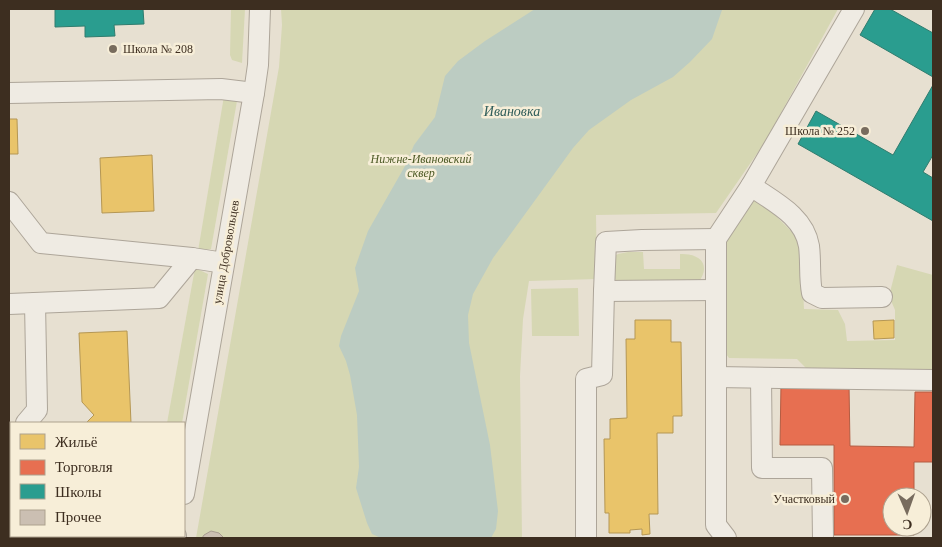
<svg xmlns="http://www.w3.org/2000/svg" width="942" height="547" font-family="'Times New Roman',serif">
<style>
.green{fill:#d6d7b3}
.water{fill:#bcccc2}
.homes{fill:#e9c46a;stroke:#b59754}
.shops{fill:#e76f51;stroke:#b45c42}
.schools{fill:#2a9d8f;stroke:#307c6e}
.building{fill:#cbbfb2;stroke:#a89c90}
.lines{fill:none;stroke-linecap:round;stroke-linejoin:round}
.minor-casing{stroke:#ada599;stroke-width:22}
.minor{stroke:#efebe3;stroke-width:20}
.poi-dot{fill:#786c5e;stroke:#f7eed8;stroke-width:2}
.labels{text-anchor:middle;dominant-baseline:central;stroke-width:5;stroke-linejoin:round;paint-order:stroke}
.poi-label{font-size:12px;fill:#3d2e20;stroke:#f7eed8;text-anchor:end}
.park-label{font-size:12px;font-style:italic;fill:#4d5a26;stroke:#f7eed8}
.street-label{font-size:12px;fill:#3d2e20;stroke:#f7eed8}
.water-label{font-size:14px;font-style:italic;fill:#2f5d5a;stroke:#f7eed8}
</style>
<rect width="100%" height="100%" fill="#e7e0d1"/>
<g class="green">
<polygon points="231,9 245,9 242,63 232,60 230,55"/>
<polygon points="281,9 838,9 765,142 716,213 596,215 597,279 529,281 523,319 520,376 522,538 196,538 279,67 282,25"/>
<polygon points="224,96 237,101 211,249 198,251"/>
<polygon points="748,197 768,208 798,238 801,249 804,309 838,310 845,324 847,341 895,340 895,310 889,296 897,265 933,275 933,374 809,371 797,359 729,358 726,354 724,235"/>
<path d="M 628,252 L 643,252 L 644,269 L 680,269 L 680,254 C 700,253 712,265 698,283 L 617,281 L 612,276 L 613,257 L 618,254 Z"/>
<polygon points="195,268 208,274 182,423 167,423"/>
<polygon points="578,288 579,336 532,336 531,289"/>
</g>
<polygon class="water" points="535,9 722,10 712,39 690,62 673,77 631,100 589,130 573,148 493,258 473,294 468,315 469,343 490,445 498,511 496,529 491,538 381,538 372,534 367,523 356,488 359,467 357,415 350,375 346,361 339,346 341,336 359,291 355,268 368,231 405,166 414,145 435,117 445,76 458,61 485,41"/>
<g class="homes">
<polygon points="9,119 17,119 18,154 9,154"/>
<polygon points="152,155 154,211 102,213 100,158"/>
<polygon points="635,320 671,320 671,342 681,342 682,416 673,416 673,433 657,433 658,514 649,514 650,534 642,535 642,529 630,530 630,533 609,533 609,513 605,513 604,439 610,439 610,419 627,418 626,339 635,339"/>
<polygon points="894,320 894,338 874,339 873,321"/>
<polygon points="127,331 131,423 86,423 94,415 82,402 79,333"/>
<rect x="9" y="465" width="2" height="47"/>
</g>
<polygon class="shops" points="781,384 849,385 850,446 914,447 915,392 933,392 933,462 914,462 914,497 892,497 892,527 914,527 914,535 834,535 834,445 780,445"/>
<g class="schools">
<polygon points="55,9 143,9 144,24 114,25 115,36 85,37 85,26 55,27"/>
<polygon points="875,9 890,9 933,33 933,77 860,35"/>
<polygon points="933,85 933,155 923,172 933,178 933,221 798,144 816,111 893,155"/>
</g>
<polygon class="building" points="211,531 219,533 224,538 202,538 204,535"/>
<g class="lines">
<defs>
<g id="minor">
<polyline points="9,93 221,89 254,93"/>
<path d="M 751,186 C 774,202 804,216 809,246 C 811,262 809,277 812,293 L 822,298 L 882,297"/>
<polyline points="9,202 41,243 192,258 224,263"/>
<polyline points="604,291 716,290"/>
<polyline points="9,304 159,298 192,258"/>
<polyline points="716,377 933,380"/>
<polyline points="761,378 762,468 822,468 823,538"/>
<polyline points="26,423 37,410 35,303"/>
<polyline points="9,434 11,434"/>
<polyline points="184,494 254,93 258,65 260,9"/>
<polyline points="176,538 176,536"/>
<polyline points="586,538 586,379 602,375 604,291 606,242 642,240 716,239"/>
<polyline points="726,538 716,525 716,239 751,186 854,9"/>
</g>
</defs>
<use href="#minor" class="minor-casing"/>
<use href="#minor" class="minor"/>
</g>
<g class="poi-dot">
<circle cx="113" cy="49" r="5"/>
<circle cx="865" cy="131" r="5"/>
<circle cx="845" cy="499" r="5"/>
</g>
<g class="labels">
<g class="poi-label">
<text x="123" y="49" text-anchor="start">Школа № 208</text>
<text x="855" y="131">Школа № 252</text>
<text x="835" y="499">Участковый</text>
</g>
<g class="park-label">
<text x="421" y="159">Нижне-Ивановский<tspan x="421" dy="14">сквер</tspan></text>
</g>
<g class="street-label">
<text transform="translate(226 252) rotate(-80)">улица Добровольцев</text>
</g>
<g class="water-label">
<text x="512" y="111">Ивановка</text>
</g>
</g>
<rect width="942" height="547" fill="none" stroke="#3d2e20" stroke-width="20"/>
<rect x="10" y="422" width="175" height="115" fill="#f7eed8" stroke="#ada18e"/>
<rect x="20" y="434" width="25" height="15" fill="#e9c46a" stroke="#ada18e"/>
<text x="55" y="447" font-size="15" fill="#3d2e20">Жильё</text>
<rect x="20" y="460" width="25" height="15" fill="#e76f51" stroke="#ada18e"/>
<text x="55" y="472" font-size="15" fill="#3d2e20">Торговля</text>
<rect x="20" y="484" width="25" height="15" fill="#2a9d8f" stroke="#ada18e"/>
<text x="55" y="497" font-size="15" fill="#3d2e20">Школы</text>
<rect x="20" y="510" width="25" height="15" fill="#cbbfb2" stroke="#ada18e"/>
<text x="55" y="522" font-size="15" fill="#3d2e20">Прочее</text>
<g transform="translate(907 512) rotate(178)"><circle r="24" fill="#f7eed8" stroke="#ada18e"/>
<path d="M0-4L9 19L0 12L-9 19Z" fill="#786c5e"/>
<text y="-8" font-size="14" font-weight="bold" text-anchor="middle" fill="#3d2e20">С</text>
</g>
</svg>
